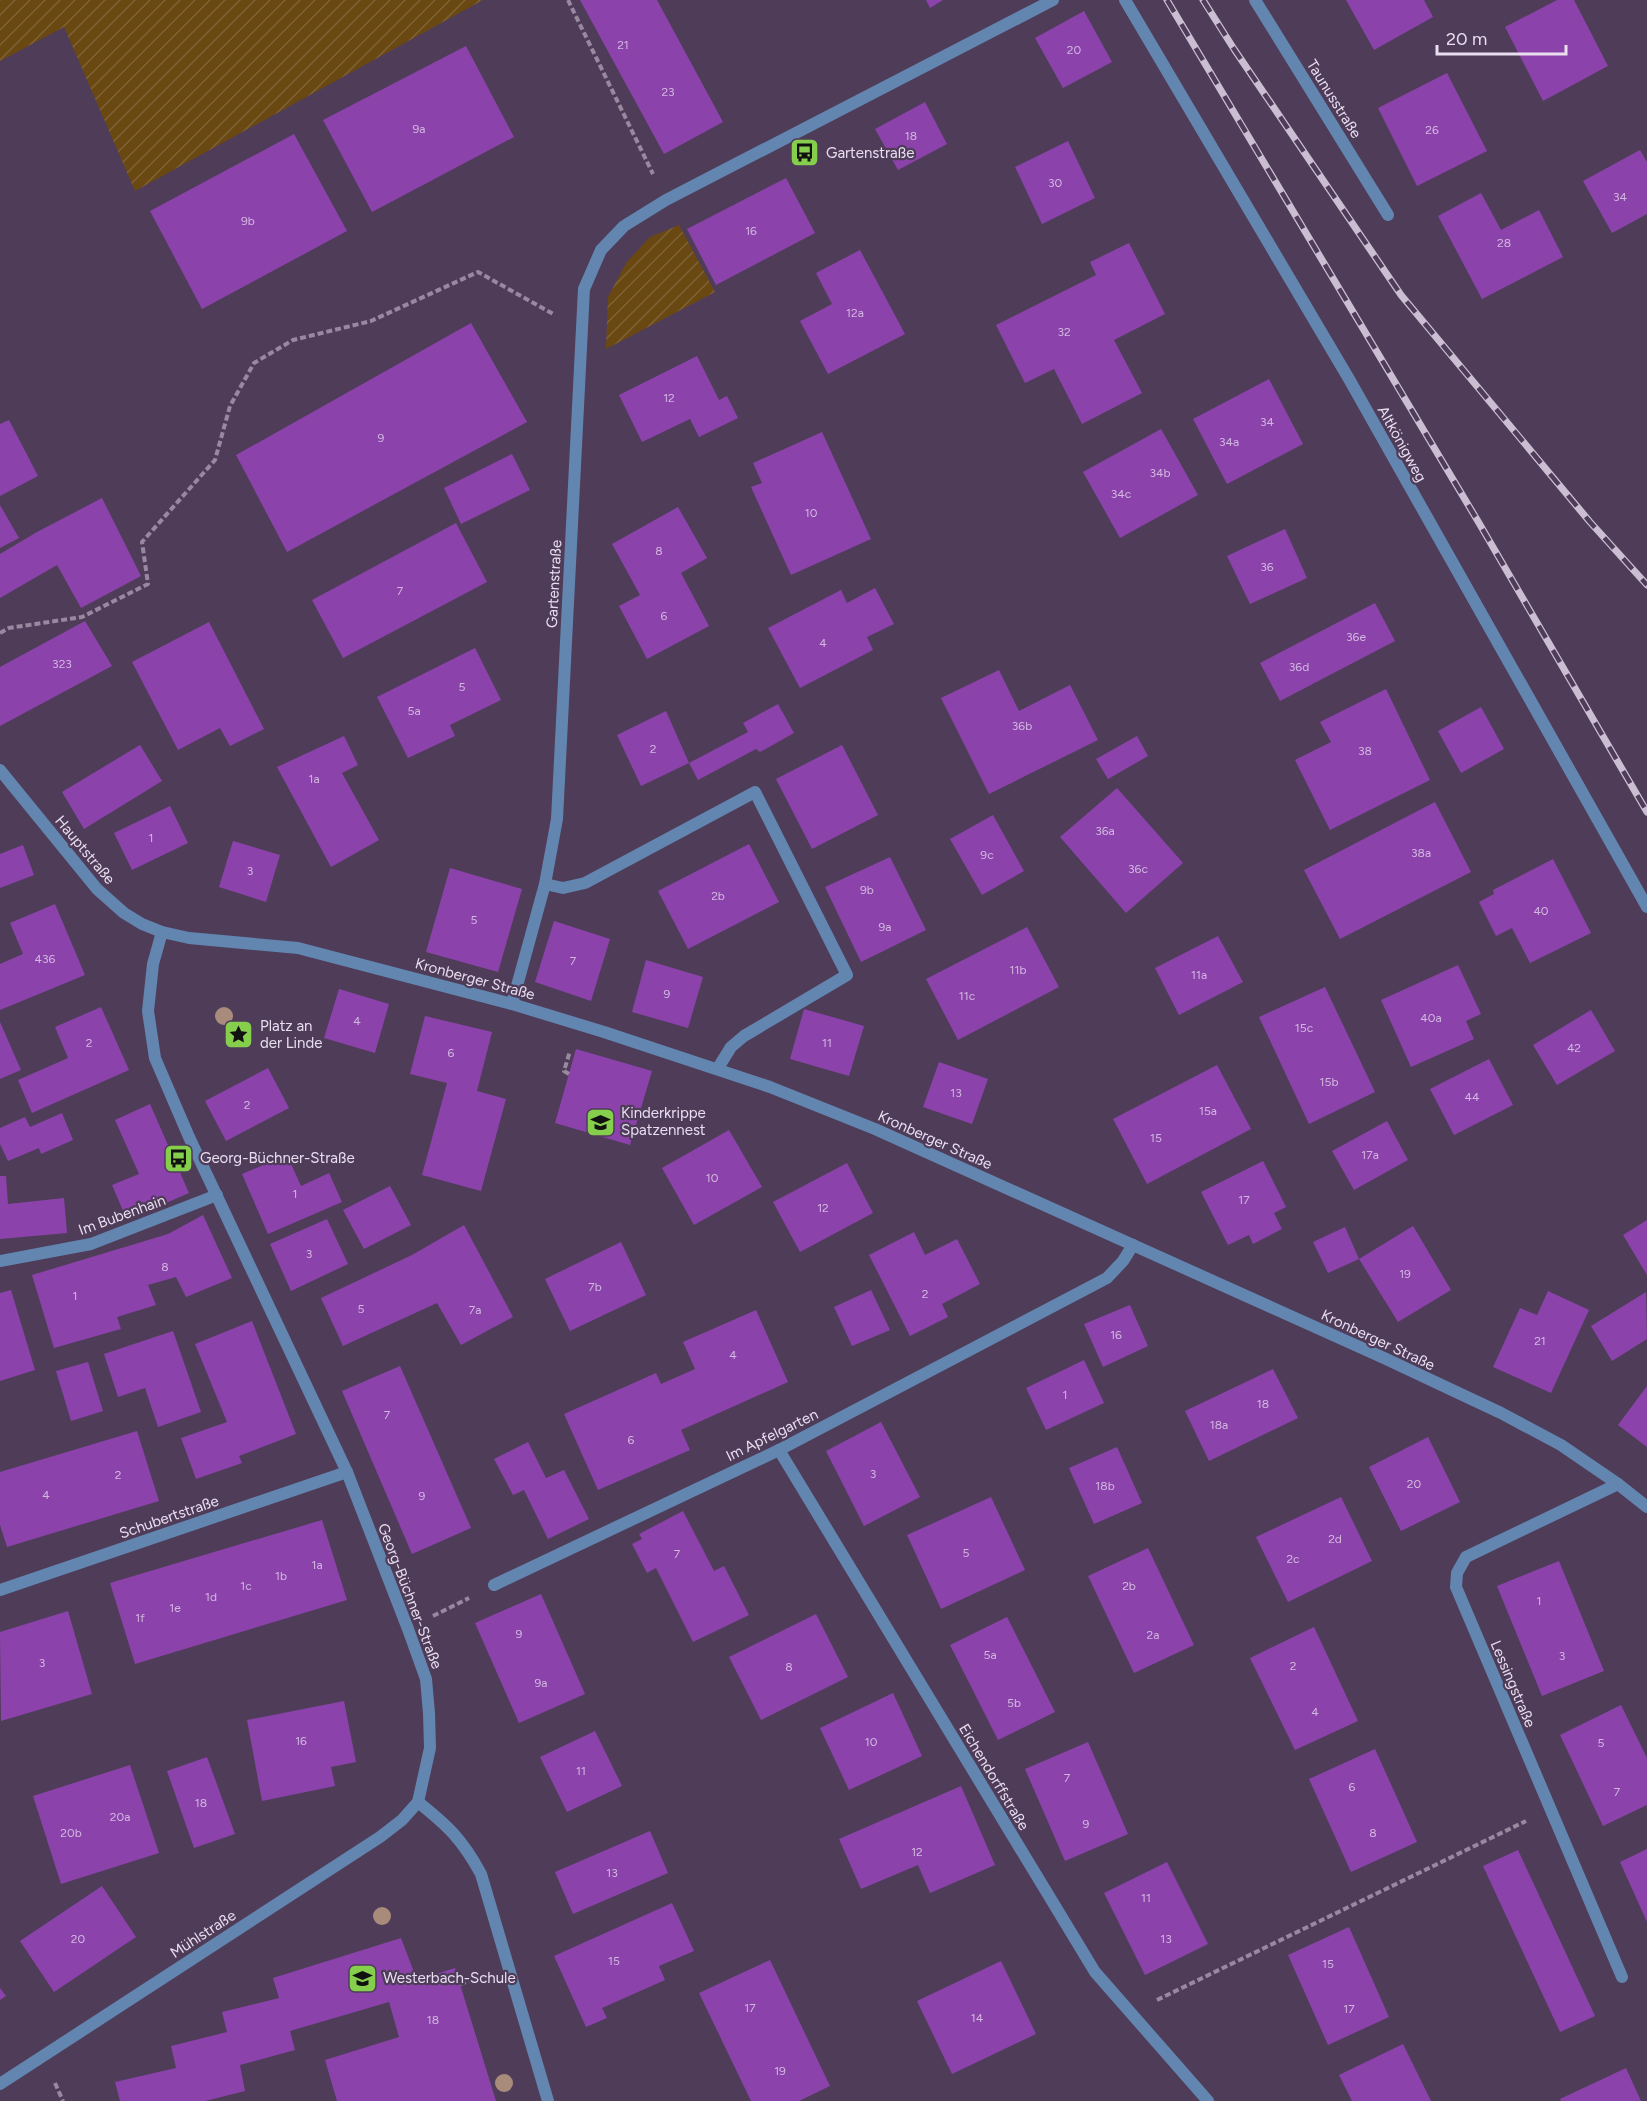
<svg xmlns="http://www.w3.org/2000/svg" width="1647" height="2101" font-family="Figtree,sans-serif">
<style>
.garden{fill:url(#garden-furrows)}
.building{fill:#8b43ab}
.lines{fill:none;stroke-linecap:round;stroke-linejoin:round}
.path{stroke:#9889a0;stroke-width:4;stroke-dasharray:6 3;stroke-linecap:butt}
.service{stroke:#6386b0;stroke-width:12}
.minor{stroke:#6386b0;stroke-width:12}
.tertiary{stroke:#6386b0;stroke-width:12}
.rail-casing{stroke:#cbbed2;stroke-width:7}
.rail{stroke:#4f3c59;stroke-width:4.5;stroke-dasharray:14;stroke-linecap:butt}
.tree{fill:#a98b7c}
.labels{text-anchor:middle;dominant-baseline:central;stroke-width:4.5;stroke-linejoin:round;paint-order:stroke}
.number-label{font-size:12px;fill:#d2b7df}
.street-label{font-size:15px;fill:#e9def0;stroke:#4f3c59}
.poi-label{font-size:15px;fill:#e9def0;stroke:#4f3c59;text-anchor:start}
</style>
<defs>
<pattern id="garden-furrows" width="10" height="10" patternUnits="userSpaceOnUse" patternTransform="scale(1.5)"><rect width="10" height="10" fill="#6a4812"/><path d="M-1 1l2-2M0 10L10 0M9 11l2-2" fill="none" stroke="#7f6235"/></pattern>
</defs>
<rect width="100%" height="100%" fill="#4f3c59"/>
<g class="garden">
<polygon points="0,0 483,0 135,191 64,27 0,61"/>
<polygon points="679,225 715,292 606,349 608,297 626,263 650,237"/>
</g>
<g class="building">
<polygon points="580,0 657,0 723,122 664,154"/>
<polygon points="926,0 943,0 930,8"/>
<polygon points="1346,0 1424,0 1433,17 1374,50"/>
<polygon points="1557,0 1574,0 1608,66 1543,101 1505,27"/>
<polygon points="1084,11 1112,62 1063,88 1035,38"/>
<polygon points="466,46 514,137 372,212 323,120"/>
<polygon points="1447,73 1487,151 1417,186 1378,108"/>
<polygon points="925,102 947,144 898,170 875,129"/>
<polygon points="294,134 347,231 202,309 150,211"/>
<polygon points="1068,141 1095,198 1042,224 1015,167"/>
<polygon points="1640,150 1647,162 1647,214 1612,233 1583,181"/>
<polygon points="786,178 815,233 716,285 687,229"/>
<polygon points="1481,193 1501,230 1539,210 1563,257 1482,299 1438,216"/>
<polygon points="1129,243 1165,314 1114,340 1142,393 1082,424 1054,369 1025,383 996,325 1096,275 1090,262"/>
<polygon points="860,250 905,334 828,374 800,321 832,304 816,273"/>
<polygon points="471,323 527,422 287,552 236,455"/>
<polygon points="697,356 719,400 727,396 738,418 699,437 690,419 642,442 619,395"/>
<polygon points="1269,379 1303,444 1227,484 1193,419"/>
<polygon points="9,420 38,476 0,496 0,424"/>
<polygon points="1161,429 1198,495 1120,538 1083,472"/>
<polygon points="822,432 871,539 791,575 751,487 762,483 753,463"/>
<polygon points="512,454 530,490 461,524 444,488"/>
<polygon points="102,498 141,576 81,608 57,565 0,598 0,554 37,532"/>
<polygon points="0,505 19,538 0,548"/>
<polygon points="678,507 707,558 681,573 709,626 647,659 619,606 640,595 612,544"/>
<polygon points="456,523 487,582 343,658 312,600"/>
<polygon points="1285,529 1307,578 1250,604 1227,556"/>
<polygon points="875,588 894,624 867,637 873,650 800,688 768,628 841,590 847,603"/>
<polygon points="1375,603 1395,641 1280,701 1260,663"/>
<polygon points="85,621 112,666 0,726 0,667"/>
<polygon points="209,622 264,729 230,746 220,728 178,750 132,662"/>
<polygon points="475,648 501,700 450,725 455,736 408,758 377,697"/>
<polygon points="999,670 1019,711 1070,685 1098,740 989,794 941,698"/>
<polygon points="1386,689 1430,780 1330,830 1295,760 1331,742 1320,722"/>
<polygon points="778,704 794,733 760,752 756,749 698,780 689,763 748,732 743,723"/>
<polygon points="1481,707 1504,749 1461,773 1438,731"/>
<polygon points="666,711 689,763 641,786 617,735"/>
<polygon points="344,736 358,765 342,773 379,840 331,867 277,767"/>
<polygon points="1137,736 1148,756 1108,779 1096,759"/>
<polygon points="140,745 162,781 84,829 62,792"/>
<polygon points="842,745 878,815 812,849 776,779"/>
<polygon points="1117,788 1183,863 1126,913 1060,837"/>
<polygon points="1435,802 1471,872 1340,939 1304,870"/>
<polygon points="170,806 188,843 132,870 114,833"/>
<polygon points="993,815 1024,871 982,895 950,839"/>
<polygon points="233,841 280,855 266,902 219,887"/>
<polygon points="749,844 779,902 688,949 658,891"/>
<polygon points="23,845 34,875 0,888 0,854"/>
<polygon points="890,857 926,930 861,962 825,887"/>
<polygon points="1553,859 1591,933 1530,963 1512,928 1496,936 1479,902 1494,894 1493,890"/>
<polygon points="450,868 522,889 498,972 426,952"/>
<polygon points="55,904 85,975 0,1010 0,964 23,954 10,923"/>
<polygon points="554,921 610,939 591,1001 535,982"/>
<polygon points="1027,927 1059,987 958,1040 926,979"/>
<polygon points="1218,936 1243,982 1179,1015 1155,968"/>
<polygon points="646,960 703,977 688,1028 632,1012"/>
<polygon points="1458,965 1481,1014 1466,1021 1474,1039 1411,1067 1381,1000"/>
<polygon points="1325,987 1375,1092 1309,1124 1259,1017"/>
<polygon points="339,989 389,1004 375,1053 324,1038"/>
<polygon points="101,1007 129,1070 32,1113 18,1080 68,1058 55,1027"/>
<polygon points="804,1009 864,1026 849,1076 790,1059"/>
<polygon points="1591,1010 1615,1051 1557,1085 1533,1045"/>
<polygon points="425,1016 492,1032 477,1091 506,1099 481,1191 422,1175 447,1083 410,1074"/>
<polygon points="0,1022 21,1070 0,1079"/>
<polygon points="576,1049 652,1071 630,1145 555,1123"/>
<polygon points="1489,1059 1513,1105 1454,1135 1430,1089"/>
<polygon points="939,1062 988,1079 972,1124 923,1107"/>
<polygon points="1217,1065 1251,1129 1147,1184 1113,1119"/>
<polygon points="268,1068 289,1108 226,1141 205,1101"/>
<polygon points="150,1104 189,1193 127,1220 112,1185 139,1174 115,1120"/>
<polygon points="62,1113 73,1140 41,1154 39,1148 8,1161 0,1144 0,1128 25,1117 30,1127"/>
<polygon points="1387,1121 1408,1160 1354,1190 1332,1151"/>
<polygon points="729,1130 762,1187 694,1225 662,1168"/>
<polygon points="287,1155 301,1186 329,1173 342,1202 268,1234 242,1174"/>
<polygon points="1263,1161 1286,1207 1274,1213 1282,1229 1253,1244 1249,1235 1228,1245 1201,1192"/>
<polygon points="847,1163 873,1213 800,1252 773,1202"/>
<polygon points="0,1176 6,1176 8,1204 64,1198 67,1233 0,1239"/>
<polygon points="390,1186 411,1225 364,1249 343,1210"/>
<polygon points="203,1215 232,1278 186,1297 176,1277 148,1285 156,1305 117,1317 121,1329 54,1348 32,1275 168,1234"/>
<polygon points="327,1219 348,1264 291,1291 270,1244"/>
<polygon points="1647,1220 1647,1275 1623,1235"/>
<polygon points="464,1225 513,1317 461,1345 437,1303 343,1346 321,1298 412,1255"/>
<polygon points="1413,1226 1451,1290 1398,1322 1359,1259"/>
<polygon points="1345,1227 1359,1259 1328,1273 1313,1242"/>
<polygon points="914,1232 925,1255 957,1239 980,1284 942,1304 948,1317 910,1336 869,1255"/>
<polygon points="621,1242 646,1295 570,1331 545,1279"/>
<polygon points="11,1290 35,1370 0,1381 0,1293"/>
<polygon points="871,1290 890,1330 852,1346 834,1307"/>
<polygon points="1548,1291 1589,1310 1551,1393 1493,1367 1520,1308 1537,1315"/>
<polygon points="1646,1292 1647,1339 1612,1361 1591,1326"/>
<polygon points="1130,1305 1148,1346 1103,1367 1084,1324"/>
<polygon points="756,1310 788,1382 681,1430 690,1450 598,1490 564,1414 656,1373 661,1384 695,1369 683,1342"/>
<polygon points="252,1321 296,1434 239,1456 242,1463 196,1479 181,1438 227,1422 195,1344"/>
<polygon points="173,1331 201,1412 158,1427 145,1388 118,1397 104,1354"/>
<polygon points="1084,1360 1104,1403 1046,1430 1026,1388"/>
<polygon points="88,1362 103,1411 71,1421 56,1371"/>
<polygon points="400,1366 471,1528 412,1554 342,1391"/>
<polygon points="1273,1369 1298,1418 1209,1461 1185,1411"/>
<polygon points="1647,1386 1647,1447 1618,1425"/>
<polygon points="881,1422 920,1497 864,1526 826,1451"/>
<polygon points="137,1431 159,1501 7,1547 0,1525 0,1472"/>
<polygon points="1428,1437 1460,1502 1401,1531 1369,1467"/>
<polygon points="528,1442 546,1478 564,1470 589,1519 548,1539 524,1490 513,1495 494,1459"/>
<polygon points="1117,1447 1142,1503 1094,1524 1069,1468"/>
<polygon points="991,1497 1025,1570 941,1609 907,1535"/>
<polygon points="1341,1497 1372,1561 1288,1602 1256,1537"/>
<polygon points="683,1511 714,1571 724,1566 749,1615 693,1642 656,1568 647,1573 632,1544 642,1539 639,1534"/>
<polygon points="322,1520 347,1600 135,1664 110,1583"/>
<polygon points="1148,1548 1194,1645 1134,1673 1088,1576"/>
<polygon points="1559,1561 1604,1671 1542,1696 1497,1586"/>
<polygon points="541,1594 585,1694 519,1723 475,1623"/>
<polygon points="68,1611 92,1694 1,1721 0,1632"/>
<polygon points="816,1614 848,1677 761,1720 729,1657"/>
<polygon points="1007,1617 1055,1712 998,1740 950,1645"/>
<polygon points="1314,1627 1358,1721 1295,1750 1250,1658"/>
<polygon points="893,1693 922,1756 849,1790 820,1728"/>
<polygon points="344,1701 356,1762 331,1767 335,1786 262,1801 247,1720"/>
<polygon points="1621,1705 1647,1758 1647,1805 1603,1826 1560,1735"/>
<polygon points="595,1731 622,1786 567,1812 540,1757"/>
<polygon points="1088,1742 1128,1834 1065,1861 1025,1769"/>
<polygon points="1375,1749 1417,1842 1351,1872 1309,1779"/>
<polygon points="207,1757 235,1834 194,1848 167,1771"/>
<polygon points="130,1765 159,1853 61,1884 33,1796"/>
<polygon points="961,1786 995,1865 930,1893 918,1865 861,1889 839,1839"/>
<polygon points="650,1831 668,1873 573,1914 555,1872"/>
<polygon points="1647,1849 1647,1922 1620,1862"/>
<polygon points="1518,1850 1595,2016 1560,2032 1483,1866"/>
<polygon points="1167,1862 1208,1944 1145,1975 1104,1893"/>
<polygon points="102,1886 136,1937 54,1992 20,1941"/>
<polygon points="672,1903 694,1951 659,1966 665,1980 602,2008 607,2018 586,2027 554,1956"/>
<polygon points="1349,1927 1389,2017 1328,2045 1288,1955"/>
<polygon points="401,1938 417,1980 455,1968 496,2101 337,2101 325,2060 399,2037 389,2002 290,2031 295,2050 240,2065 245,2091 205,2101 120,2101 115,2082 176,2068 171,2046 227,2032 222,2012 279,1998 273,1978"/>
<polygon points="770,1960 830,2086 799,2101 751,2101 699,1993"/>
<polygon points="1001,1961 1036,2034 952,2074 917,2001"/>
<polygon points="0,1988 6,1996 0,2000"/>
<polygon points="1403,2044 1431,2101 1352,2101 1339,2075"/>
<polygon points="1626,2068 1641,2101 1561,2101 1560,2099"/>
</g>
<g class="lines">
<g class="path">
<polyline points="568,0 653,174"/>
<polyline points="0,633 9,628 82,617 148,584 142,542 215,460 230,406 254,363 293,340 371,321 478,272 555,315"/>
<polyline points="569,1074 564,1071 570,1051"/>
<polyline points="433,1616 469,1598"/>
<polyline points="460,1984 482,1977"/>
<polyline points="1157,2000 1526,1821"/>
<polyline points="55,2083 63,2101"/>
</g>
<polyline class="service" points="545,884 563,888 585,883 755,792 847,975 744,1036 731,1047 718,1068"/>
<g class="minor">
<polyline points="1125,0 1349,379 1647,907"/>
<polyline points="1255,0 1388,215"/>
<polyline points="512,1004 545,884 557,819 584,289 601,250 624,226 666,200 1053,0"/>
<polyline points="0,1261 91,1244 217,1195"/>
<polyline points="779,1450 1095,1972 1208,2101"/>
<polyline points="1618,1484 1466,1557 1457,1573 1456,1587 1622,1977"/>
<polyline points="494,1585 779,1450 1107,1278 1123,1261 1133,1245"/>
<polyline points="0,1590 347,1472"/>
<path d="M 418,1802 C 448,1826 462,1839 481,1874 L 548,2101"/>
<polyline points="0,2084 380,1837 402,1820 418,1802 430,1748 429,1713 426,1679 408,1629 347,1472 189,1137 155,1058 148,1011 153,964 162,932"/>
</g>
<polyline class="tertiary" points="0,770 97,889 124,913 142,924 162,932 189,938 298,948 340,959 512,1004 604,1032 770,1087 875,1129 1384,1358 1501,1413 1561,1445 1618,1484 1647,1507"/>
<defs>
<g id="rail">
<polyline points="1167,0 1479,523 1647,812"/>
<polyline points="1203,0 1234,49 1401,295 1590,522 1647,585"/>
</g>
</defs>
<use href="#rail" class="rail-casing"/>
<use href="#rail" class="rail"/>
</g>
<g class="tree">
<circle cx="224" cy="1016" r="9"/>
<circle cx="382" cy="1916" r="9"/>
<circle cx="504" cy="2083" r="9"/>
</g>
<defs>
<symbol id="bus-square" viewBox="-11 -11 22 22"><rect x="-9" y="-9" width="18" height="18" rx="4" fill="#85cf4c" stroke="#4f3c59"/><path d="M-5-6H5V4H4V6H2V4H-2V6H-4V4H-5ZM-3.5-4V0h7V-4ZM-3.5 1.2v1.5H-2V1.2ZM2 1.2v1.5H3.5V1.2Z" fill="#111"/></symbol>
<symbol id="sight-square" viewBox="-11 -11 22 22"><rect x="-9" y="-9" width="18" height="18" rx="4" fill="#85cf4c" stroke="#4f3c59"/><path d="M0-6L1.8-2.2L6-1.7L2.9 1.2L3.7 5.4L0 3.3L-3.7 5.4L-2.9 1.2L-6-1.7L-1.8-2.2Z" fill="#111"/></symbol>
<symbol id="school-square" viewBox="-11 -11 22 22"><rect x="-9" y="-9" width="18" height="18" rx="4" fill="#85cf4c" stroke="#4f3c59"/><path d="M0-5L7-2L0 1L-7-2ZM-4 1L0 2.5L4 1V4Q0 6-4 4Z" fill="#111"/></symbol>
</defs>
<g fill-rule="evenodd">
<use href="#bus-square" x="788" y="136" width="33" height="33"/>
<use href="#sight-square" x="222" y="1018" width="33" height="33"/>
<use href="#school-square" x="584" y="1106" width="33" height="33"/>
<use href="#bus-square" x="162" y="1142" width="33" height="33"/>
<use href="#school-square" x="346" y="1962" width="33" height="33"/>
</g>
<g class="labels">
<g class="number-label">
<text x="623" y="45">21</text>
<text x="1074" y="50">20</text>
<text x="668" y="92">23</text>
<text x="419" y="129">9a</text>
<text x="1432" y="130">26</text>
<text x="911" y="136">18</text>
<text x="1055" y="183">30</text>
<text x="1620" y="197">34</text>
<text x="248" y="221">9b</text>
<text x="751" y="231">16</text>
<text x="1504" y="243">28</text>
<text x="855" y="313">12a</text>
<text x="1064" y="332">32</text>
<text x="669" y="398">12</text>
<text x="1267" y="422">34</text>
<text x="381" y="438">9</text>
<text x="1229" y="442">34a</text>
<text x="1160" y="473">34b</text>
<text x="1121" y="494">34c</text>
<text x="811" y="513">10</text>
<text x="659" y="551">8</text>
<text x="1267" y="567">36</text>
<text x="400" y="591">7</text>
<text x="664" y="616">6</text>
<text x="1356" y="637">36e</text>
<text x="823" y="643">4</text>
<text x="62" y="664">323</text>
<text x="1299" y="667">36d</text>
<text x="462" y="687">5</text>
<text x="414" y="711">5a</text>
<text x="1022" y="726">36b</text>
<text x="653" y="749">2</text>
<text x="1365" y="751">38</text>
<text x="314" y="779">1a</text>
<text x="1105" y="831">36a</text>
<text x="151" y="838">1</text>
<text x="1421" y="853">38a</text>
<text x="987" y="855">9c</text>
<text x="1138" y="869">36c</text>
<text x="250" y="871">3</text>
<text x="867" y="890">9b</text>
<text x="718" y="896">2b</text>
<text x="1541" y="911">40</text>
<text x="474" y="920">5</text>
<text x="885" y="927">9a</text>
<text x="45" y="959">436</text>
<text x="573" y="961">7</text>
<text x="1018" y="970">11b</text>
<text x="1199" y="975">11a</text>
<text x="667" y="994">9</text>
<text x="967" y="996">11c</text>
<text x="1431" y="1018">40a</text>
<text x="357" y="1021">4</text>
<text x="1304" y="1028">15c</text>
<text x="89" y="1043">2</text>
<text x="827" y="1043">11</text>
<text x="1574" y="1048">42</text>
<text x="451" y="1053">6</text>
<text x="1329" y="1082">15b</text>
<text x="956" y="1093">13</text>
<text x="1472" y="1097">44</text>
<text x="247" y="1105">2</text>
<text x="1208" y="1111">15a</text>
<text x="1156" y="1138">15</text>
<text x="1370" y="1155">17a</text>
<text x="712" y="1178">10</text>
<text x="295" y="1194">1</text>
<text x="1244" y="1200">17</text>
<text x="823" y="1208">12</text>
<text x="309" y="1254">3</text>
<text x="165" y="1267">8</text>
<text x="1405" y="1274">19</text>
<text x="595" y="1287">7b</text>
<text x="925" y="1294">2</text>
<text x="75" y="1296">1</text>
<text x="361" y="1309">5</text>
<text x="475" y="1310">7a</text>
<text x="1116" y="1335">16</text>
<text x="1540" y="1341">21</text>
<text x="733" y="1355">4</text>
<text x="1065" y="1395">1</text>
<text x="1263" y="1404">18</text>
<text x="387" y="1415">7</text>
<text x="1219" y="1425">18a</text>
<text x="631" y="1440">6</text>
<text x="873" y="1474">3</text>
<text x="118" y="1475">2</text>
<text x="1414" y="1484">20</text>
<text x="1105" y="1486">18b</text>
<text x="46" y="1495">4</text>
<text x="422" y="1496">9</text>
<text x="1335" y="1539">2d</text>
<text x="966" y="1553">5</text>
<text x="677" y="1554">7</text>
<text x="1293" y="1559">2c</text>
<text x="317" y="1565">1a</text>
<text x="281" y="1576">1b</text>
<text x="246" y="1586">1c</text>
<text x="1129" y="1586">2b</text>
<text x="211" y="1597">1d</text>
<text x="1539" y="1601">1</text>
<text x="175" y="1608">1e</text>
<text x="140" y="1618">1f</text>
<text x="519" y="1634">9</text>
<text x="1153" y="1635">2a</text>
<text x="990" y="1655">5a</text>
<text x="1562" y="1656">3</text>
<text x="42" y="1663">3</text>
<text x="1293" y="1666">2</text>
<text x="789" y="1667">8</text>
<text x="541" y="1683">9a</text>
<text x="1014" y="1703">5b</text>
<text x="1315" y="1712">4</text>
<text x="301" y="1741">16</text>
<text x="871" y="1742">10</text>
<text x="1601" y="1743">5</text>
<text x="581" y="1771">11</text>
<text x="1067" y="1778">7</text>
<text x="1352" y="1787">6</text>
<text x="1617" y="1792">7</text>
<text x="201" y="1803">18</text>
<text x="120" y="1817">20a</text>
<text x="1086" y="1824">9</text>
<text x="71" y="1833">20b</text>
<text x="1373" y="1833">8</text>
<text x="917" y="1852">12</text>
<text x="612" y="1873">13</text>
<text x="1146" y="1898">11</text>
<text x="78" y="1939">20</text>
<text x="1166" y="1939">13</text>
<text x="614" y="1961">15</text>
<text x="1328" y="1964">15</text>
<text x="750" y="2008">17</text>
<text x="1349" y="2009">17</text>
<text x="977" y="2018">14</text>
<text x="433" y="2020">18</text>
<text x="780" y="2071">19</text>
</g>
<g class="street-label">
<text transform="translate(1334 99) rotate(58)">Taunusstraße</text>
<text transform="translate(1402 444) rotate(61)">Altkönigweg</text>
<text transform="translate(554 584) rotate(-87)">Gartenstraße</text>
<text transform="translate(85 850) rotate(50)">Hauptstraße</text>
<text transform="translate(475 979) rotate(15)">Kronberger Straße</text>
<text transform="translate(935 1140) rotate(24)">Kronberger Straße</text>
<text transform="translate(122 1215) rotate(-20)">Im Bubenhain</text>
<text transform="translate(1378 1340) rotate(25)">Kronberger Straße</text>
<text transform="translate(772 1435) rotate(-26)">Im Apfelgarten</text>
<text transform="translate(169 1517) rotate(-19)">Schubertstraße</text>
<text transform="translate(410 1596) rotate(69)">Georg-Büchner-Straße</text>
<text transform="translate(1513 1684) rotate(67)">Lessingstraße</text>
<text transform="translate(994 1777) rotate(59)">Eichendorffstraße</text>
<text transform="translate(203 1934) rotate(-33)">Mühlstraße</text>
</g>
<g class="poi-label">
<text x="826" y="153">Gartenstraße</text>
<text x="260" y="1026">Platz an<tspan x="260" dy="17">der Linde</tspan></text>
<text x="621" y="1113">Kinderkrippe<tspan x="621" dy="17">Spatzennest</tspan></text>
<text x="200" y="1158">Georg-Büchner-Straße</text>
<text x="383" y="1978">Westerbach-Schule</text>
</g>
</g>
<path d="M1437 45v9h129v-9" fill="none" stroke="#e9def0" stroke-width="3"/>
<text x="1446" y="45" font-size="18" fill="#e9def0" stroke="#4f3c59" stroke-width="4.5" paint-order="stroke">20 m</text>
</svg>
